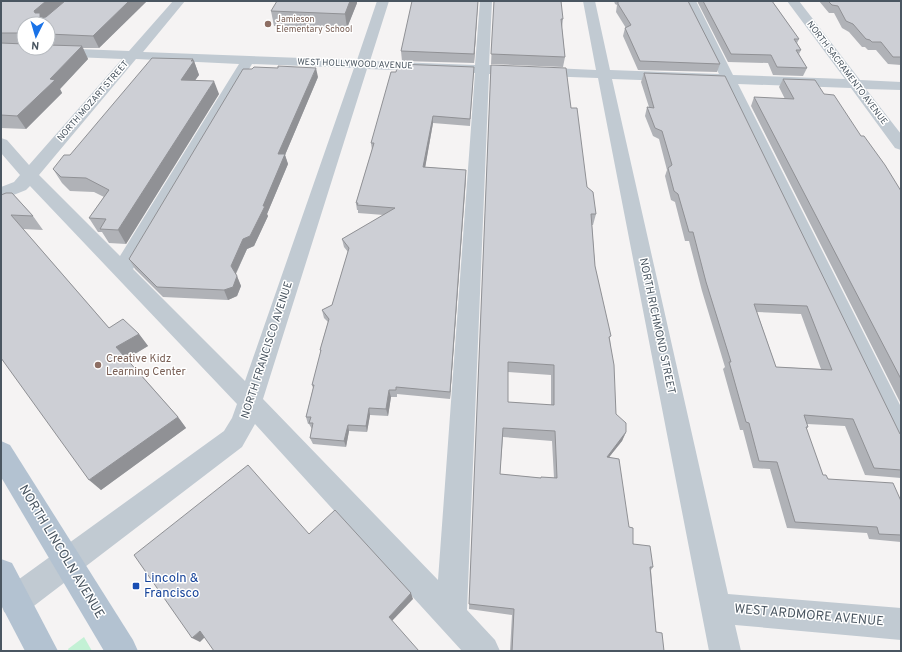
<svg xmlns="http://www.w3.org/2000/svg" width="902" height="652" font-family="Overpass,sans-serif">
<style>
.green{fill:#c3f1d5}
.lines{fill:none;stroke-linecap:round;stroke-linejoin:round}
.minor{fill:#c1cad2;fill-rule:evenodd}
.major{fill:#b3c2d1;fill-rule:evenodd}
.wall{fill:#b0b2b7;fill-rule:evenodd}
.shaded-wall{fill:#909195}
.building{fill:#cdcfd5;stroke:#909195;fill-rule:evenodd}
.education-dot{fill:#8d6e63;stroke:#fff;stroke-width:1.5}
.transit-dot{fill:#1a4fb4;stroke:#fff;stroke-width:1.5}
.labels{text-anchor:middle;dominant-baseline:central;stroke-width:3;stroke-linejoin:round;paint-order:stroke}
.far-education-label{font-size:9px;fill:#785e54;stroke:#fff;text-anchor:start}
.far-street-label{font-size:9px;fill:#4a5661;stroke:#fff}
.street-label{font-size:11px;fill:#4a5661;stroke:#fff}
.education-label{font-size:11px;fill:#785e54;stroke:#fff;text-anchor:start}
.near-street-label{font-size:13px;fill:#4a5661;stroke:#fff}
.near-transit-label{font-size:13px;fill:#164399;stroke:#fff;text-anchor:start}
</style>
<rect width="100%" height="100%" fill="#f5f3f3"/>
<polygon class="green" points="84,637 92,651 69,651 68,649"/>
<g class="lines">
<path class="minor" d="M 173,1 L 185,1 L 143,52 L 357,60 L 377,1 L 389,1 L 370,61 L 475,65 L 480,1 L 492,1 L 489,65 L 596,70 L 583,1 L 595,1 L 610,70 L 719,74 L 684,1 L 696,1 L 733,75 L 845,79 L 787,1 L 799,1 L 860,80 L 901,82 L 901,90 L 866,89 L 901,134 L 901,150 L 895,148 L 851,88 L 738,84 L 901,407 L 901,444 L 892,441 L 723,83 L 612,79 L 728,594 L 901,608 L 901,640 L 735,625 L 741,651 L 709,651 L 598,78 L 489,74 L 467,610 L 495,640 L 500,651 L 462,651 L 255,424 L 242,447 L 26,612 L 15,616 L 4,612 C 1,603 1,599 4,590 L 224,431 L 232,418 L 237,404 L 30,186 L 26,190 L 1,200 L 1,187 L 14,182 L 20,175 L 1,153 L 1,138 L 7,140 L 29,165 L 122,59 L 1,54 L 1,46 L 129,51 ZM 136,59 L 239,64 L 120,256 L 39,175 ZM 252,64 L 354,68 L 245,381 L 133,269 ZM 367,69 L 475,73 L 438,580 L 263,399 Z"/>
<g class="major">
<polygon points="1,441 10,445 133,640 138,651 104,651 1,477"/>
<polygon points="1,559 12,563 58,651 25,651 1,605"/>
</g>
</g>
<g class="wall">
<path d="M 1,1 L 147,1 L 99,48 L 83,48 L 88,59 L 60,89 L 62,93 L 26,129 L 1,128 ZM 24,24 L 48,24 L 48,48 L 24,48 Z"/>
<polygon points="478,1 474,63 402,61 401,51"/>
<polygon points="494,1 563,19 562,28 565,57 563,67 491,64"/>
<polygon points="614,1 688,1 720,64 717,72 638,70 623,36 625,28 626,28 616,12 617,5 615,4"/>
<polygon points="697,1 772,1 799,39 797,43 801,50 799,54 807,68 803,76 773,75 768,63 728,62"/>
<polygon points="819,1 901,1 901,65 888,64 876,50 868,50 865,47 862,47 849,32 842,28 834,13 829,13"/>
<polygon points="357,3 347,28 274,26 271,11"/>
<polygon points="193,59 194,61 199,75 195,80 219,94 126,244 109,243 102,232 98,232 89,218 104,197 94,192 70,191 62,183 53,169 70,155"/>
<path d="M 491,65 L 571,108 L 587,187 L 596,214 L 593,225 L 592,225 L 595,266 L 610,339 L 616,414 L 626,432 L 622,441 L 609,457 L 633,544 L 653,567 L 651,570 L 656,632 L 664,651 L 510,651 L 512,615 L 469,609 ZM 508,372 L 551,375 L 551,405 L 508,402 ZM 503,437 L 552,441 L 554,478 L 541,477 L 541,478 L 500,474 Z"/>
<polygon points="474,67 470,126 433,123 425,167 466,170 450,399 397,394 397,397 391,397 388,416 370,415 367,432 349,431 346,447 313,444 310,438 312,429 309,424 308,424 306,417 313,388 312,385 321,353 320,350 328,322 324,318 322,310 332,305 348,252 344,247 342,239 384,215 358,213 358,210 357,210 356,203 372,150 371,143 396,72"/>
<path d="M 644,73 L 900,434 L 901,435 L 901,478 L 865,475 L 845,426 L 807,424 L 808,427 L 806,429 L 823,475 L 828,479 L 901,501 L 901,542 L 869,539 L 867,533 L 787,528 L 770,469 L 753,468 L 743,430 L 740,430 L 723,369 L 725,367 L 702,291 L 689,241 L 685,241 L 675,202 L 671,200 L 665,176 L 667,170 L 659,139 L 653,136 L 645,116 L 647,107 L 649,107 L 641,82 ZM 757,312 L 801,314 L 821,369 L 776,367 Z"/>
<polygon points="318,77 285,155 288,164 267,214 268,216 254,246 247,249 236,274 241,286 237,296 228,300 163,297 135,269 129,259"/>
<polygon points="783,79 824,94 861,136 901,191 901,404 751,106 754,97 785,99 779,87"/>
<polygon points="12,193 33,216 43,230 23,229 109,328 139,334 148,346 127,359 178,417 186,428 101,490 1,358"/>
</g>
<g class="shaded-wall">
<polygon points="46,1 67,1 44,20 35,13 34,11"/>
<polygon points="129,1 147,1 99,48 93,36"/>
<polygon points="350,1 357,1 357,3 347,28 345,14"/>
<polygon points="478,1 474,63 474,54"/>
<polygon points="82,46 88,59 60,89 62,93 26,129 17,116 50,79"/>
<polygon points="193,59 194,62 194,61 199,75 186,93 181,80"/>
<polygon points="316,68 318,77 285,155 288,164 267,214 268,216 254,246 247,249 235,275 231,266 243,239 263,206 278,154"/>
<polygon points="214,81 219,94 126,244 118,230"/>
<polygon points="433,116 433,123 424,174 423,167"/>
<polygon points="466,170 466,178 450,399 450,392"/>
<polygon points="237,276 241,286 237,296 228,300 224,290"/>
<polygon points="139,334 148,346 126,359 116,347"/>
<polygon points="389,390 391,397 388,416 386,409"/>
<polygon points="369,408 370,415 367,432 366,426"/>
<polygon points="178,417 186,428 101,490 89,480"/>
<polygon points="348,425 349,431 346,447 344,441"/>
<polygon points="626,432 622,441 602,466 607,457"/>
<polygon points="411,593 413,599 391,622 389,617"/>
<polygon points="200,631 207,635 200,642 192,638"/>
</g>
<g class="building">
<polygon points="1,1 46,1 34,11 35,13 40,13 40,18 46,17 65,1 129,1 93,36 48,34 48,24 24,24 24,33 1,33"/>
<polygon points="277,1 350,1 345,14 271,11"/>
<polygon points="412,1 478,1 474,54 401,51"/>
<polygon points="494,1 561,1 563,19 561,19 565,57 491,54"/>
<polygon points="618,1 688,1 720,64 640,61 625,28 631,25 618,4"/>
<polygon points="703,1 772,1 799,39 794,39 801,50 796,50 807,68 777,67 771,55 731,54"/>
<polygon points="828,1 901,1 901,57 893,57 881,42 872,42 870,40 866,39 853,24 846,21 838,6 832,5"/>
<polygon points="1,43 24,44 24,48 48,48 48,45 82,46 50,79 55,80 17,116 1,115"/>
<polygon points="152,58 193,59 191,61 194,61 181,80 214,81 118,230 100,229 106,219 89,218 109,190 86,178 61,177 53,169 64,155 70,155"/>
<polygon points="398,64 474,67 470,119 433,116 423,167 466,170 450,392 396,387 396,390 389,390 386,409 369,408 366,426 348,425 344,441 310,438 313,423 309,423 311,417 306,417 314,385 312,385 321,350 320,350 329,319 322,310 332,305 349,248 342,239 395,208 357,205 358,203 356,203 374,143 371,143 391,72 396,72"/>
<path d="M 491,65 L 566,68 L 571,108 L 577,108 L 587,187 L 593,192 L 596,214 L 591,214 L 595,266 L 611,336 L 609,337 L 614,365 L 616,414 L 626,423 L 626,432 L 607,457 L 619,459 L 629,527 L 633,528 L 633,544 L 650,546 L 653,567 L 650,567 L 656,632 L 662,633 L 664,651 L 512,651 L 514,609 L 469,604 ZM 508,362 L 554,365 L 554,405 L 508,402 ZM 503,428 L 555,431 L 557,478 L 541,477 L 541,478 L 500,474 Z"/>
<polygon points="278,66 316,68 278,154 285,154 263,206 265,206 250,236 243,239 231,266 237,276 233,287 224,290 157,287 129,259 243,69 252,69 254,67 278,68"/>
<path d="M 644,73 L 725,76 L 900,434 L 901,435 L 901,470 L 874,468 L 853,419 L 804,415 L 808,427 L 806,427 L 823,475 L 826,475 L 828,479 L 893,483 L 901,501 L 901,535 L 879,534 L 877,527 L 795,522 L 777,462 L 759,461 L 749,423 L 746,422 L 729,362 L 731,362 L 706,282 L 693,232 L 689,232 L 678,194 L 674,191 L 668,168 L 672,165 L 662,131 L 655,128 L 647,107 L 654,108 ZM 754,304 L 807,306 L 832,370 L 776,367 Z"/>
<polygon points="783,79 815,80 824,94 834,95 861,136 864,136 885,165 901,191 901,379 754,97 794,99"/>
<polygon points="6,193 12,193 33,216 11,215 109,328 123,319 139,334 116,347 178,417 89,480 1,358 1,195"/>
<polygon points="248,465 309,534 335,510 411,593 389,617 419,651 214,651 200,631 192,638 134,555"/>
</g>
<g class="education-dot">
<circle cx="268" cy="24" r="4"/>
<circle cx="98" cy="365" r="4"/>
</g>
<rect class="transit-dot" x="132" y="582" width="8" height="8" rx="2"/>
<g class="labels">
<g class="far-education-label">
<text x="276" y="19">Jamieson<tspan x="276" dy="10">Elementary School</tspan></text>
</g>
<g class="far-street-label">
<text transform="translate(355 64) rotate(2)">WEST HOLLYWOOD AVENUE</text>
<text transform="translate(847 73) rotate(53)">NORTH SACRAMENTO AVENUE</text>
<text transform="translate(93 101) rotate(-49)">NORTH MOZART STREET</text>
</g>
<g class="street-label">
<text transform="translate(657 326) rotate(78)">NORTH RICHMOND STREET</text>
<text transform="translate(267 350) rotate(-72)">NORTH FRANCISCO AVENUE</text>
</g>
<g class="education-label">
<text x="106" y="359">Creative Kidz<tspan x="106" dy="13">Learning Center</tspan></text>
</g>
<g class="near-street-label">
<text transform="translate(61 552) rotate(59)">NORTH LINCOLN AVENUE</text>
<text transform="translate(809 616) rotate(5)">WEST ARDMORE AVENUE</text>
</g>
<g class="near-transit-label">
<text x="144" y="579">Lincoln &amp;<tspan x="144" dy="15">Francisco</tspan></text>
</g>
</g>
<rect width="902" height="652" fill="none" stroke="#4a5661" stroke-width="4"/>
<g transform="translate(36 36) rotate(185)"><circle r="19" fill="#ffffff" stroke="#b7bbc0"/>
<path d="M0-3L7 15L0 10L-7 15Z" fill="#1a73e8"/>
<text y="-6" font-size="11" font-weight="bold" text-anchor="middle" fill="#4a5661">N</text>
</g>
</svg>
